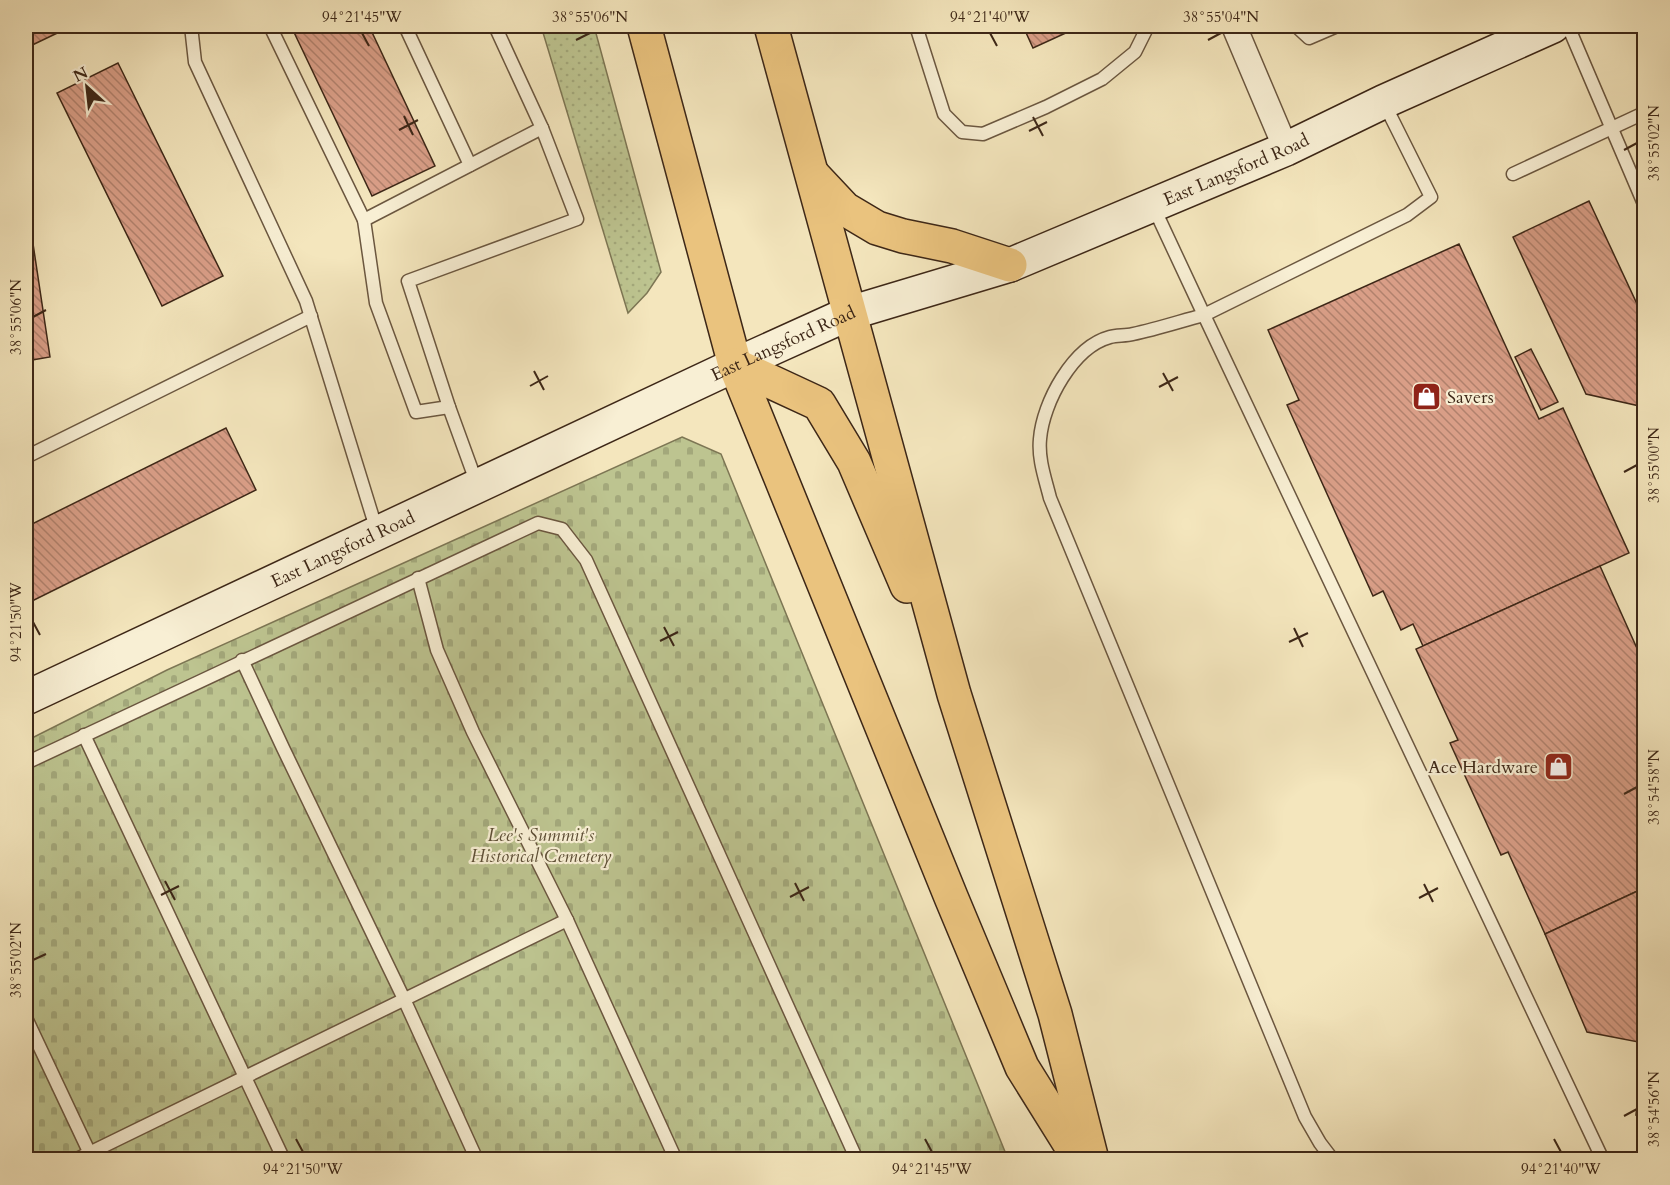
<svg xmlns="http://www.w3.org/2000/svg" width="1670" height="1185" font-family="Cardo,serif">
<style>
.grass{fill:url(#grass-dots);stroke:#7d7654;stroke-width:1.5}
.cemetery{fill:url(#cemetery-stones);stroke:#7d7654;stroke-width:1.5}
.building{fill:url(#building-back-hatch);stroke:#3d2717;stroke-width:1.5}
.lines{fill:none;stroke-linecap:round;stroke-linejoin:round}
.lane-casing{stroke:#6b5740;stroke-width:15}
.street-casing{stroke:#6b5740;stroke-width:27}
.secondary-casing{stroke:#3d2717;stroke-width:36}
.primary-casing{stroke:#3d2717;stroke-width:36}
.lane{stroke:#f8efd4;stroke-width:12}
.street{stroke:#f8efd4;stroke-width:24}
.secondary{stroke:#f8efd4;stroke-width:33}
.primary{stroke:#eac37e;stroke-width:33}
.ticks{fill:none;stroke:#3d2717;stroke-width:2}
.labels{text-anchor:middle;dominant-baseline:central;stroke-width:4.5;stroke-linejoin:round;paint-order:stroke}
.street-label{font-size:18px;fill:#3d2717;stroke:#f8efd4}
.poi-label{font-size:18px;fill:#3d2717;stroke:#f8efd4;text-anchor:start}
.park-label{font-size:18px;font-style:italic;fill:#5d4e35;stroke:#f8efd4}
.neatline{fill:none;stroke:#3d2717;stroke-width:2}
.ticks-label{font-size:15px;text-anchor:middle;fill:#3d2717}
</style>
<defs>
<pattern id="grass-dots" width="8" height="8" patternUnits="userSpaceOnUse" patternTransform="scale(1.5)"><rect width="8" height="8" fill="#bdc490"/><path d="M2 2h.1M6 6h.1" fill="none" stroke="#a3a87b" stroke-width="1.8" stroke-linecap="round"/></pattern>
<pattern id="cemetery-stones" width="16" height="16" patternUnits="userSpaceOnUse" patternTransform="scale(1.5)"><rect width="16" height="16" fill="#bdc490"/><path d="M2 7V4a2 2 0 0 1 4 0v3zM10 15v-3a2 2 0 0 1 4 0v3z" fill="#a3a87b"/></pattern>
<pattern id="building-back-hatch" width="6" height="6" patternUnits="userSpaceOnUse" patternTransform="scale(1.5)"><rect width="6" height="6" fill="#d99e87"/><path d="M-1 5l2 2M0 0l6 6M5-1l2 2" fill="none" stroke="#b1816d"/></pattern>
</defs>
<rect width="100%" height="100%" fill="#f4e6bd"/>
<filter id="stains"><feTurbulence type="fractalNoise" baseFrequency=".00333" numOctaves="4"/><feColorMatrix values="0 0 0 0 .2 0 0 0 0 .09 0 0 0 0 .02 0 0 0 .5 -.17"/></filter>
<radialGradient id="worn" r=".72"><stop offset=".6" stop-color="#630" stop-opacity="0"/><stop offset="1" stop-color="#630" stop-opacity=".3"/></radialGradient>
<polygon class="grass" points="541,26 594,26 661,272 647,293 628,313"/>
<polygon class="cemetery" points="682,437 721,454 1008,1159 26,1160 26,741 167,670"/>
<g class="building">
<polygon points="26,26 72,26 26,48"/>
<polygon points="291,26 369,26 435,166 372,196"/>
<polygon points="1023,26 1081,26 1033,48"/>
<polygon points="118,63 223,276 162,306 57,93"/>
<polygon points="26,197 50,357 26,361"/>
<polygon points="1589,201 1644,319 1644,407 1586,394 1513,237"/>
<polygon points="1459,244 1539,419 1563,408 1629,553 1423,646 1413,624 1401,630 1383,591 1373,596 1287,405 1299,400 1268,330"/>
<polygon points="1531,349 1558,402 1541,410 1515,357"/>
<polygon points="226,428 256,490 26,604 26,527"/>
<polygon points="1600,566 1644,664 1644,888 1545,934 1508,852 1501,855 1450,743 1458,740 1416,649"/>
<polygon points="1644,888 1644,1116 1636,1115 1644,1043 1587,1032 1545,934"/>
</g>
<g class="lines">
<defs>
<g id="lane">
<polyline points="191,26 195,62 306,301 377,531"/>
<polyline points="270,26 364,220 542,128"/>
<polyline points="405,26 470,165"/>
<polyline points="916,26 944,114 962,132 983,134 1046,107 1102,79 1135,52 1148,26"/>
<polyline points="1296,26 1309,38 1337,26"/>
<polyline points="1568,26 1644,204"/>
<polyline points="1384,103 1431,197 1407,215 1204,315 1603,1160"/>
<polyline points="1513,174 1644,113"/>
<path d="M 1154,208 L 1204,315 C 1181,321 1157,329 1133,334 C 1125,336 1117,335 1110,337 C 1073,347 1043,402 1040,439 C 1038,459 1045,478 1050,498 L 1305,1117 L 1320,1143 L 1333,1160"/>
<polyline points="364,220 376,303 416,412 449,407"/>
<polyline points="26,457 311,316"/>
<polyline points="477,484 449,407 408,281 577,219 542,128 495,26"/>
<polyline points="418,578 437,650 473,732 567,920 676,1160"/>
<polyline points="242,660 283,748 404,999 477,1160"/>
<polyline points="84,735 284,1160"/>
<polyline points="26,763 538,523 562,529 586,560 857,1160"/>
<polyline points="26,1018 92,1158"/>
<polyline points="75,1160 567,920"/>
</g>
<polyline id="street" points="1234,26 1286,149"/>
<g id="secondary">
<path id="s1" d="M 26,698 L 735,365 L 850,313 L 1010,265 L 1286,149 L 1383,102 L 1553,26"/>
</g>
<g id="primary">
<polyline points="644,26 735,365 951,897 1022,1067 1080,1160"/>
<polyline points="771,26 954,694 1055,1014 1092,1160"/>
<polyline points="814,176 845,209 877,228 903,236 952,246 1010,265"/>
<polyline points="735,365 819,404 854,462 907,586"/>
</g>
</defs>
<use href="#lane" class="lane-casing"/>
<use href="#street" class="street-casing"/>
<use href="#secondary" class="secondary-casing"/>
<use href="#primary" class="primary-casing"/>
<use href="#lane" class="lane"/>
<use href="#street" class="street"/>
<use href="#secondary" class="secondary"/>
<use href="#primary" class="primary"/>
</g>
<path class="ticks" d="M 362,33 L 369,46M 990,33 L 997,46M 576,40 L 590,33M 1208,40 L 1221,33M 404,116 L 413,135M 1033,117 L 1043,136M 399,130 L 418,120M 1029,131 L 1047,122M 1624,150 L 1637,143M 33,317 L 46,310M 534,371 L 544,390M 1163,373 L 1173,391M 530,386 L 548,376M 1159,387 L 1178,377M 1624,472 L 1637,465M 33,622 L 40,635M 664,627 L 674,646M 1294,628 L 1303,647M 660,641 L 678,632M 1289,642 L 1308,633M 1624,794 L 1637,787M 165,881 L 175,900M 795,883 L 804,901M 1424,884 L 1433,902M 161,895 L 179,886M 790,897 L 809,887M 1419,898 L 1438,888M 33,960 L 46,954M 1624,1116 L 1637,1109M 296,1139 L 303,1152M 925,1139 L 932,1152M 1554,1139 L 1561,1152"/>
<defs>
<symbol id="shop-square" viewBox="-11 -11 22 22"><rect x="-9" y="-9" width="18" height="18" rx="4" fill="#8f2418" stroke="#f8efd4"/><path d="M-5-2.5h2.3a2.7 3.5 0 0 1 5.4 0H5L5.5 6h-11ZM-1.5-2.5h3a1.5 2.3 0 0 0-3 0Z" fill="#fff"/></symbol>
</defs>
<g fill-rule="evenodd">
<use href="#shop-square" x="1410" y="380" width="33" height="33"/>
<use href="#shop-square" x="1542" y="750" width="33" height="33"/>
</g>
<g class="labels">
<g class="street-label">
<text stroke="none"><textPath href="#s1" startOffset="1322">East Langsford Road</textPath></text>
<text stroke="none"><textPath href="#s1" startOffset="836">East Langsford Road</textPath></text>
<text stroke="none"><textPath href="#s1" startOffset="350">East Langsford Road</textPath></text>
</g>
<g class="poi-label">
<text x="1447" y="397">Savers</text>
<text x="1538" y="767" text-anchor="end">Ace Hardware</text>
</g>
<g class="park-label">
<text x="541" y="835">Lee's Summit's<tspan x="541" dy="21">Historical Cemetery</tspan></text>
</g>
</g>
<rect width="1670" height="1185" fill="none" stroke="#f4e6bd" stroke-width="66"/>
<g transform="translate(87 87) rotate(333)" stroke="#f8efd4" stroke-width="4.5" paint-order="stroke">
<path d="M0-4.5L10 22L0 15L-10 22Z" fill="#3d2717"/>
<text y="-9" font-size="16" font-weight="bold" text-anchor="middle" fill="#3d2717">N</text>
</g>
<rect x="33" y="33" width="1604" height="1119" class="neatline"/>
<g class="ticks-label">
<text x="362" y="22">94°21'45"W</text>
<text x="590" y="22">38°55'06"N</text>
<text x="990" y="22">94°21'40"W</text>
<text x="1221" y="22">38°55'04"N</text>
<text transform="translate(1654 143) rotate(-90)" y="5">38°55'02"N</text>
<text transform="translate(16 317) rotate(-90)" y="5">38°55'06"N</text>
<text transform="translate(1654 465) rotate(-90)" y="5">38°55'00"N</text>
<text transform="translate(16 622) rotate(-90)" y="5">94°21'50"W</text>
<text transform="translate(1654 787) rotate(-90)" y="5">38°54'58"N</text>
<text transform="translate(16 960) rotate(-90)" y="5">38°55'02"N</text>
<text transform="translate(1654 1109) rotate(-90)" y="5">38°54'56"N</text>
<text x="303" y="1174">94°21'50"W</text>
<text x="932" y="1174">94°21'45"W</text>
<text x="1561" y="1174">94°21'40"W</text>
</g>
<rect width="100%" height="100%" filter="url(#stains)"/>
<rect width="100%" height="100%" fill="url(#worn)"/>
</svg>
